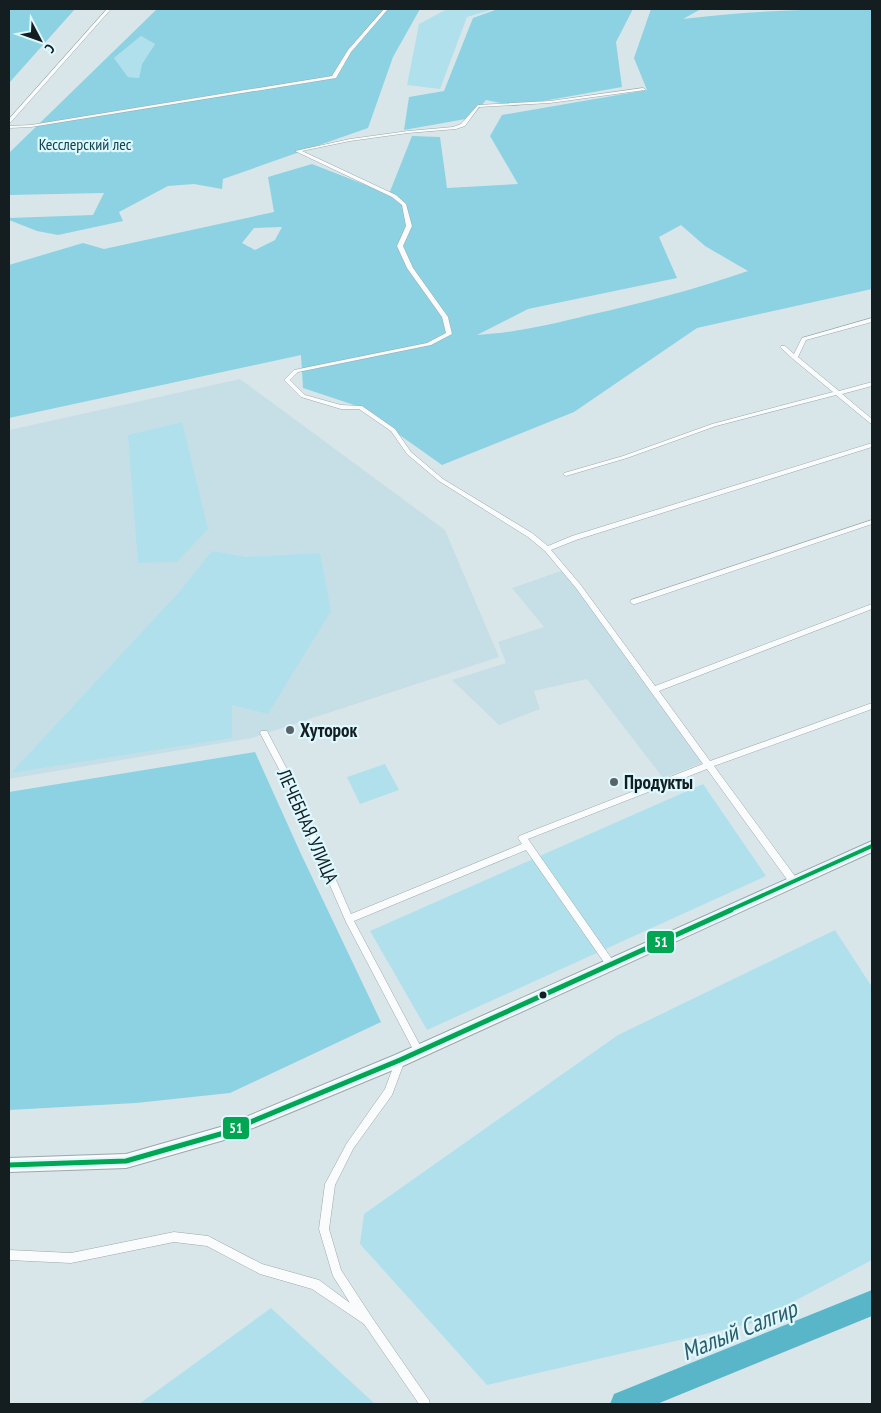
<svg xmlns="http://www.w3.org/2000/svg" width="881" height="1413" font-family="'PT Sans Narrow',sans-serif">
<style>
.built{fill:#c6dfe6}
.green{fill:#b1e0ed}
.forest{fill:#8cd2e2;fill-rule:evenodd}
.lines{fill:none;stroke-linecap:round;stroke-linejoin:round}
.river{fill:#59b6c9;fill-rule:evenodd}
.minor-casing{stroke:#9ca7aa;stroke-width:1}
.secondary-casing{stroke:#9ca7aa;stroke-width:2}
.minor{fill:#f9fbfc;fill-rule:evenodd}
.secondary{fill:#f9fbfc;fill-rule:evenodd}
.bus-1-far1-casing{stroke:#def8ff;stroke-width:8}
.bus-1-casing{stroke:#def8ff;stroke-width:9}
.bus-1-far1{stroke:#00a651;stroke-width:4}
.bus-1{stroke:#00a651;stroke-width:5}
.poi-dot{fill:#596366;stroke:#def8ff;stroke-width:2}
.bus-dot{fill:#141d1f;stroke:#def8ff;stroke-width:2}
.labels{text-anchor:middle;dominant-baseline:central;stroke-width:4.5;stroke-linejoin:round;paint-order:stroke}
.far-park-label{font-size:16px;fill:#114450;stroke:#def8ff}
.poi-label{font-size:19px;font-weight:bold;fill:#141d1f;stroke:#def8ff;text-anchor:start}
.street-label{font-size:19px;fill:#141d1f;stroke:#def8ff}
.near-water-label{font-size:24px;font-style:italic;fill:#2c5c68;stroke:#def8ff}
.line-badge{stroke:#def8ff;stroke-width:2}
.badge-label{font-size:14px;text-anchor:middle;font-weight:bold;fill:#fff}
</style>
<rect width="100%" height="100%" fill="#d8e6ea"/>
<g class="built">
<polygon points="240,379 445,530 499,657 252,738 9,779 9,430"/>
<polygon points="564,570 653,690 702,763 663,778 587,679 534,691 540,709 499,725 452,680 506,663 498,642 544,627 512,588"/>
</g>
<g class="green">
<polygon points="447,9 494,9 467,17 440,89 407,85 419,24"/>
<polygon points="141,36 155,44 142,64 139,78 128,77 114,58"/>
<polygon points="182,422 208,529 177,562 138,563 128,435"/>
<polygon points="212,551 247,557 320,553 331,611 268,714 232,705 232,738 11,773 179,592"/>
<polygon points="385,764 399,790 360,804 347,777"/>
<polygon points="703,784 766,876 427,1030 370,931"/>
<polygon points="835,930 872,987 872,1260 753,1323 487,1385 360,1244 364,1214 618,1035"/>
<polygon points="271,1308 375,1404 139,1404"/>
</g>
<g class="forest">
<polygon points="9,9 75,9 9,83"/>
<path d="M 157,9 L 420,9 L 393,57 L 368,128 L 223,179 L 222,189 L 194,184 L 168,186 L 119,212 L 123,221 L 58,235 L 37,231 L 9,220 L 9,218 L 93,215 L 104,193 L 9,195 L 9,153 ZM 141,36 L 155,44 L 142,64 L 139,78 L 128,77 L 114,58 Z"/>
<polygon points="498,9 633,9 616,42 622,87 515,106 486,100 471,118 404,130 409,97 444,91 473,18"/>
<path d="M 651,9 L 701,9 L 683,19 C 746,11 809,9 872,9 L 872,289 L 697,328 L 574,412 L 442,465 L 360,407 L 303,388 L 301,355 L 9,418 L 9,265 L 83,243 L 104,249 L 274,212 L 268,177 L 312,164 L 389,194 L 412,136 L 440,137 L 447,188 L 518,184 L 490,136 L 502,115 L 647,90 L 634,58 ZM 681,225 L 705,246 L 748,271 C 696,289 643,303 589,315 C 553,324 514,333 477,335 L 528,309 L 677,278 L 659,237 ZM 282,227 L 275,240 L 255,250 L 242,243 L 254,228 Z"/>
<polygon points="255,752 301,854 381,1022 230,1093 136,1103 9,1110 9,792"/>
</g>
<g class="lines">
<polygon class="river" points="872,1290 872,1316 657,1404 610,1404 614,1394"/>
<defs>
<g id="minor">
<polygon points="107,9 111,9 11,122 9,122 9,119"/>
<polygon points="384,9 388,9 351,52 336,78 31,127 9,128 9,126 31,125 332,76 348,50"/>
<polygon points="643,88 645,89 645,90 550,103 479,107 465,126 456,129 408,133 350,141 302,151 396,195 406,204 412,226 403,246 413,268 448,317 452,334 431,345 298,372 290,380 305,395 341,405 362,406 395,429 411,452 443,479 532,533 548,546 572,536 872,443 872,447 576,540 551,550 580,584 655,686 872,604 872,609 659,691 710,761 872,703 872,709 714,766 797,879 798,882 797,885 794,886 791,885 707,769 528,839 614,962 615,965 614,968 611,969 608,968 526,850 354,921 422,1049 424,1052 422,1055 419,1056 416,1055 346,922 281,773 260,733 261,731 267,731 289,773 351,914 522,844 518,838 519,836 703,764 576,588 545,551 528,537 439,481 407,454 391,431 359,409 341,409 301,397 284,380 294,370 427,343 446,333 442,317 407,268 397,246 406,226 402,205 392,197 295,151 350,139 408,131 453,127 461,124 478,105 550,101"/>
<polygon points="872,318 872,322 806,340 798,357 839,391 872,382 872,386 842,394 872,419 872,424 870,423 836,395 716,426 627,458 566,476 563,474 564,473 623,456 712,424 833,392 793,359 780,347 781,346 785,346 794,354 802,338"/>
<polygon points="872,520 872,524 635,604 633,604 630,602 631,600"/>
<polygon points="400,1056 403,1057 405,1060 392,1095 353,1149 335,1185 329,1229 341,1270 373,1319 429,1400 430,1404 419,1404 364,1324 312,1289 260,1274 207,1246 174,1242 71,1263 9,1260 9,1250 71,1253 174,1232 208,1236 262,1264 319,1280 350,1303 333,1276 319,1229 325,1184 347,1143 385,1089 397,1057"/>
</g>
<polygon id="secondary" points="872,841 872,852 405,1065 224,1140 126,1168 9,1172 9,1158 126,1154 224,1126 395,1055"/>
</defs>
<use href="#minor" class="minor-casing"/>
<use href="#secondary" class="secondary-casing"/>
<use href="#minor" class="minor"/>
<use href="#secondary" class="secondary"/>
<defs>
<polyline id="bus-1-far1" points="728,911 872,846"/>
<polyline id="bus-1" points="9,1165 126,1161 224,1133 400,1060 731,910"/>
</defs>
<use href="#bus-1-far1" class="bus-1-far1-casing"/>
<use href="#bus-1" class="bus-1-casing"/>
<use href="#bus-1-far1" class="bus-1-far1"/>
<use href="#bus-1" class="bus-1"/>
</g>
<g class="poi-dot">
<circle cx="290" cy="730" r="5"/>
<circle cx="614" cy="782" r="5"/>
</g>
<circle class="bus-dot" cx="543" cy="995" r="4.5"/>
<g class="labels">
<g class="far-park-label">
<text x="85" y="144">Кесслерский лес</text>
</g>
<g class="poi-label">
<text x="300" y="730">Хуторок</text>
<text x="624" y="782">Продукты</text>
</g>
<g class="street-label">
<text transform="translate(308 826) rotate(66)">ЛЕЧЕБНАЯ УЛИЦА</text>
</g>
<g class="near-water-label">
<text transform="translate(739 1330) rotate(-22)">Малый Салгир</text>
</g>
</g>
<g class="line-badge">
<rect x="646" y="930" width="29" height="24" rx="5" fill="#00a651"/>
<rect x="222" y="1116" width="28" height="24" rx="5" fill="#00a651"/>
</g>
<g class="badge-label">
<text x="661" y="947">51</text>
<text x="236" y="1133">51</text>
</g>
<rect width="881" height="1413" fill="none" stroke="#141d1f" stroke-width="20"/>
<g transform="translate(40 40) rotate(131)" stroke="#def8ff" stroke-width="4" paint-order="stroke">
<path d="M0-4L9 19L0 12L-9 19Z" fill="#141d1f"/>
<text y="-8" font-size="14" font-weight="bold" text-anchor="middle" fill="#141d1f">С</text>
</g>
</svg>
